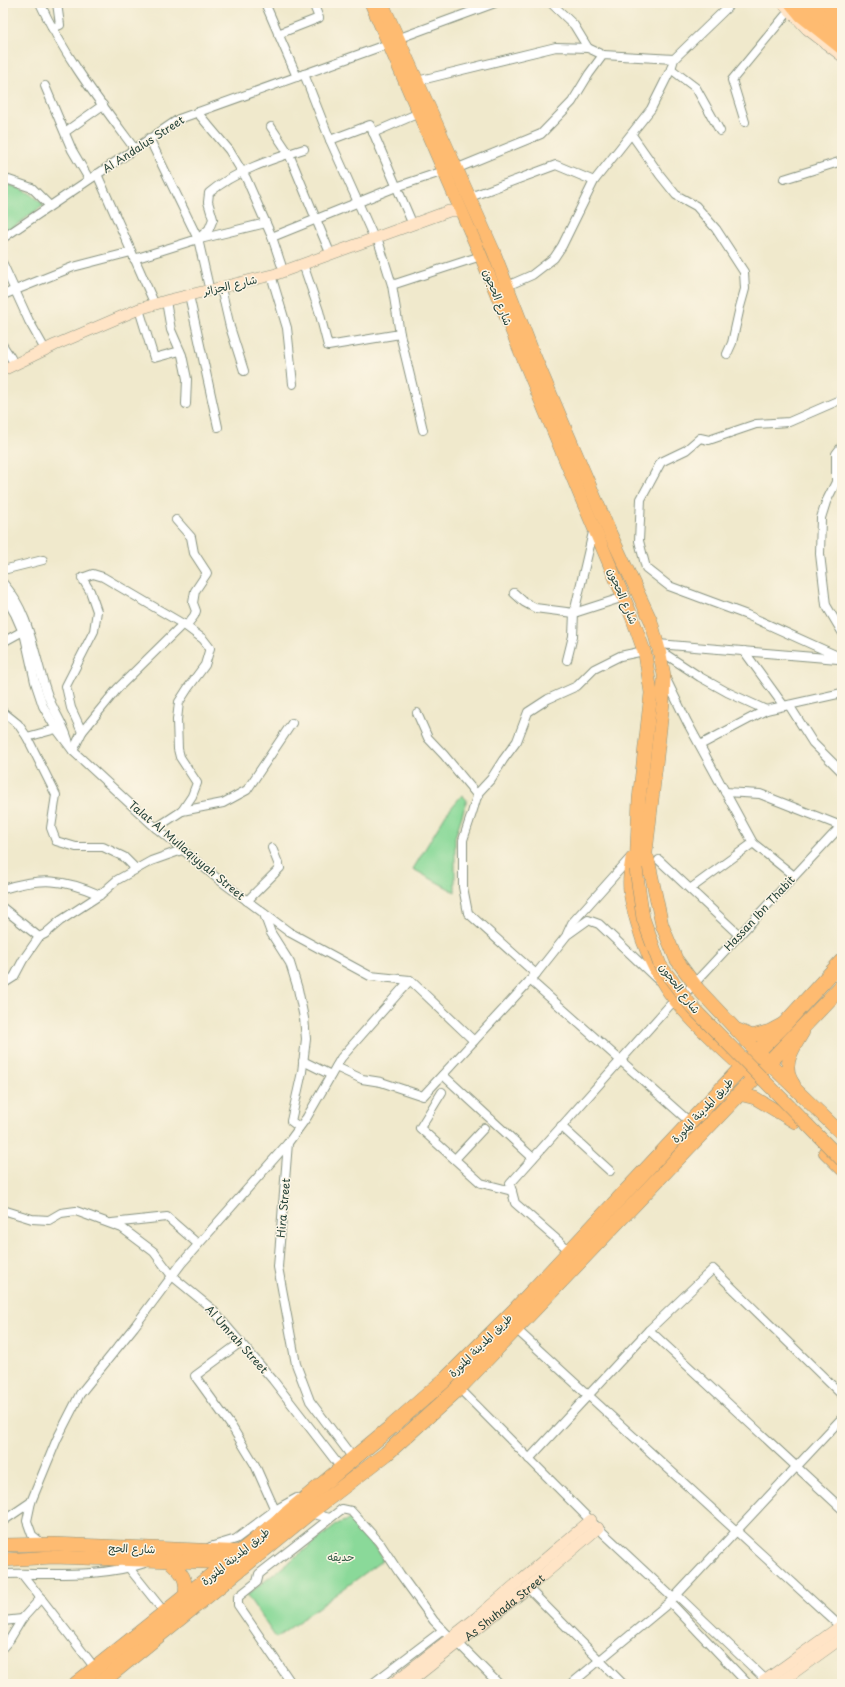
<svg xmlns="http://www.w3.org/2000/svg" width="845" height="1687" font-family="'Playpen Sans','Playpen Sans Arabic',sans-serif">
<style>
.green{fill:#8ad999;stroke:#548b66}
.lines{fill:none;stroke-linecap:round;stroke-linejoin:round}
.street-casing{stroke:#889380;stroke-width:10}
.secondary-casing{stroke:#889380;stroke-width:12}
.primary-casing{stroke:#889380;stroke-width:14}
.highway-casing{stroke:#889380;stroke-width:16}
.street{stroke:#fff;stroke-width:8}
.secondary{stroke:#ffe4c6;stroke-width:11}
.primary{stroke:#febb71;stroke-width:13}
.highway{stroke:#febb71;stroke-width:15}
.primary-bridge-casing{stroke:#889380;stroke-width:14;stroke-linecap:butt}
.primary-bridge{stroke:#febb71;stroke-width:13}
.labels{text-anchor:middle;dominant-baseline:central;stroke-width:3;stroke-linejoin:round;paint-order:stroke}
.street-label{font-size:11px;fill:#1f3d34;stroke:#fcf5e5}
.park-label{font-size:11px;fill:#345c48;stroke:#fcf5e5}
</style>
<rect width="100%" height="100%" fill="#fcf5e5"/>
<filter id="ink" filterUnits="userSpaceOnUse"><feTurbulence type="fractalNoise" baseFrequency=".025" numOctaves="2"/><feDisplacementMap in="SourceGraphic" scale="8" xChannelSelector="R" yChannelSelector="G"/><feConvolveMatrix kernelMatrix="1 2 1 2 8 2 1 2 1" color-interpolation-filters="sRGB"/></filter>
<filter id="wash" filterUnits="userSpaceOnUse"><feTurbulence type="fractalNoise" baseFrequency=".012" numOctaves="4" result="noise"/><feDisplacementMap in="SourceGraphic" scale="16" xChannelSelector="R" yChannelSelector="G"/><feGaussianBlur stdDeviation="0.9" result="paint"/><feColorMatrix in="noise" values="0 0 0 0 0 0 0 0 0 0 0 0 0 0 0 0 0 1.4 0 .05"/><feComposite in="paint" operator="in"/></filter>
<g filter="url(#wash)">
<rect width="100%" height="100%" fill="#f0e9cc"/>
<g class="green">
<path d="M 3,184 C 21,187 31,192 44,205 L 3,235 Z"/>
<polygon points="462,795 467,800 455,837 455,892 413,869 446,814"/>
<polygon points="351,1519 376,1549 383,1560 276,1638 247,1595 339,1523"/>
</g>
</g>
<g filter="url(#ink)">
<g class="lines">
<defs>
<g id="street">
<path d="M 40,3 C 64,56 100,102 134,148"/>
<polyline points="265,3 297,77"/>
<polyline points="551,3 574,25 588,48"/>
<polyline points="52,28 60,25 57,3"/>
<polyline points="278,34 319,18 313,3"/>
<polyline points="397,39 495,3"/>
<polyline points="671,69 696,88 720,131"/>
<polyline points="304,74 330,140 374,238"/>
<polyline points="417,81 556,47 588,48 603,55"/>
<polyline points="45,86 72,150 89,179"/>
<polyline points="197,112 229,150 246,178 272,237 281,264"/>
<polyline points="745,122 732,80 789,11"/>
<polyline points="271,127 289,154 328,248"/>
<polyline points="65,132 103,105"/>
<polyline points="373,133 419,113"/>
<polyline points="632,135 660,175 676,195 696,206 716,229 744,272 745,289 740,307 732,343 727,354"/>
<polyline points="149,138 198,239 208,283"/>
<polyline points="330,140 370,125 410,218"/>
<polyline points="458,168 541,134 572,102 589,74 603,55 674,59"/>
<polyline points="97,174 152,298"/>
<polyline points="3,178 32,188 49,205"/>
<polyline points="784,179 842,161"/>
<polyline points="470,197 556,165 594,181"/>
<polyline points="272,237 396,187 444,171"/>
<polyline points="377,237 392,285 400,334 423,430"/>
<polyline points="3,238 179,119 388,44"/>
<polyline points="200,239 266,223"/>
<path d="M 134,259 L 198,239 L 209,229 L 213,219 L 208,202 L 209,193 C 235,171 272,159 304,149"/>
<polyline points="3,264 29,321 42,344"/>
<polyline points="303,264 319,311 328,346 400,334"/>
<polyline points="271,275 287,328 293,384"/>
<polyline points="392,285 481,256"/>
<polyline points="507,286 532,275 554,258 562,246 594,181 651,109 671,69 674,59 732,3"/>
<polyline points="221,288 230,327 244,371"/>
<polyline points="3,295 73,267 131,252"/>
<polyline points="189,295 218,427"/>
<polyline points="166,301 171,330 182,355 187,379 186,404"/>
<polyline points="139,309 154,358 180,351"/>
<polyline points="3,346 11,358"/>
<polyline points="842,399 789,422 756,424 709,440 700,438 686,450 661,462 641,499 639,541 646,568 669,586 747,615 842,658"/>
<polyline points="842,446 836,454 836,482 826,502 821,518 820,554 826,605 842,632"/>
<polyline points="176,520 191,537 194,553 207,573 195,591 193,603 196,611 194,616 186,626"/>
<polyline points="3,570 43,560"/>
<path d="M 3,583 C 31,614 34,658 48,696 C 54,713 66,727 69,744"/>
<polyline points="3,593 15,614 25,637 35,682 43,706 55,727 73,751 156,828 218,879 289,932 370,976 410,980 474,1041"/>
<polyline points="514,593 524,602 535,608 574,613 624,597"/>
<polyline points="3,642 23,631"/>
<polyline points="658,644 838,659"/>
<polyline points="659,650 700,677 727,692 766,710"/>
<polyline points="744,651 784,706"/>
<polyline points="567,660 573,636 574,613 594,528"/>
<polyline points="666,679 687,722 753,843"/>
<polyline points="789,705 813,743 842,772"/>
<polyline points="3,712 18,724 27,737 56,795 51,828 56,841 76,847 103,847 124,857 136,869"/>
<polyline points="417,713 428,738 444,755 478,796"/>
<polyline points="82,732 118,688 183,624"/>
<polyline points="27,737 56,729"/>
<polyline points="700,745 766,710 842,693"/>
<polyline points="73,751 82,732 71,708 66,686 94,631 97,611 90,591 82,578 93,574 103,577 183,624 203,639 210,648 205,665 188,688 179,702 177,720 178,749 180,757 197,783 192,796 182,811 156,828"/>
<polyline points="725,792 760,794 841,826"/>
<polyline points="182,811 223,803 247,790 292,723"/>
<polyline points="659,860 739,935"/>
<path d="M 3,889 C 41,877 64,879 100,895"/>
<polyline points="690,889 753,843 794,876"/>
<polyline points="247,901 280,868 272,848"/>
<polyline points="3,908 39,937"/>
<polyline points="264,914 271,933 290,963 298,989 304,1018 306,1039 302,1072 291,1121 299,1127"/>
<polyline points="567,934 572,923 631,857"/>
<polyline points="536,974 468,913 463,887 463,840 472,813 478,793 491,779 503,760 517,741 528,712 548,699 577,686 594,669 620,656 644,651"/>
<polyline points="530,980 691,1123"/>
<polyline points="3,984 14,977 23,960 39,937 45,934 60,921 100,895 117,880 151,861 182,850"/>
<polyline points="303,1061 331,1075"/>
<polyline points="336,1067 362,1079 381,1082 423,1096 536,974 567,935 588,920 599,924 658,980"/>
<polyline points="443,1075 533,1158"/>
<polyline points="442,1092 420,1128 481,1183 512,1191"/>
<polyline points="561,1126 610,1171"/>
<polyline points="455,1159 484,1128"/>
<polyline points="3,1210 32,1219 49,1220 61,1213 76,1211 122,1228 154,1252 172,1276 211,1308 273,1380 341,1468"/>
<polyline points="112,1223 167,1217 198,1244"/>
<polyline points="570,1251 515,1203 510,1184 670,1005 677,1002 842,825"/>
<polyline points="516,1329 842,1628"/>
<polyline points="649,1330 842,1509"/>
<polyline points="241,1342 195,1376 232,1427 255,1465 275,1510"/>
<polyline points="459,1388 598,1528 673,1598"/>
<polyline points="353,1458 310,1401 296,1364 278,1267 288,1143 307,1117 341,1058 410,980"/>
<polyline points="529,1459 649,1330 713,1269 842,1395"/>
<polyline points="309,1513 330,1518"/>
<polyline points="3,1521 31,1502"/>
<polyline points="43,1544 32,1535 27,1521 31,1502 57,1439 80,1394 134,1327 181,1264 288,1143"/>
<polyline points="210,1547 236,1539 275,1510 297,1498"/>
<polyline points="129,1568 165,1613"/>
<path d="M 3,1574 C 49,1573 101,1578 145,1563"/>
<polyline points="22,1574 95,1668"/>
<polyline points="528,1588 623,1684"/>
<polyline points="677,1595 766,1680"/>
<polyline points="670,1602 748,1684"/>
<polyline points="3,1621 22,1619"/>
<polyline points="459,1644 499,1684"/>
<polyline points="3,1647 10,1639 22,1619 41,1598"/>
<polyline points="292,1684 238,1605 238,1597 257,1582 259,1574 342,1509 351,1511 379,1542 400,1574 434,1621 451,1638"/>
<polyline points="372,1684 443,1630"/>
<polyline points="571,1684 670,1602 842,1418"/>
</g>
<g id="secondary">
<polyline points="783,3 807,29 842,56"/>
<polyline points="3,370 55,345 139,309 169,300 276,274 449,211 461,211"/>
<polyline points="392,1684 476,1618 591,1520"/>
<path id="s1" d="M 407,1684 L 528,1588 L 598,1528"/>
<polyline points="760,1684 842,1625"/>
<polyline points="778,1684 842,1638"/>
</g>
<g id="primary">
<polyline points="371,3 480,254 580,495 632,617 645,654 651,693 639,799 636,869"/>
<polyline points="382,3 493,250 533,353 610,533 651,621 659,650 664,675 663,703 644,870"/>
<path d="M 632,859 C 627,884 630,898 637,922 C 643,944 652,966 665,986 C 684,1016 722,1048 749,1074"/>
<polyline points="648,859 662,925 676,959 698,989 757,1052 842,1134"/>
<polyline points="738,1030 752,1036 770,1031 783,1024"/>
<path d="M 794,1085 C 780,1066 793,1049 803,1032"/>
<polyline points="739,1094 755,1098 795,1122"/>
<polyline points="825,1152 842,1169"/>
<polyline points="3,1545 53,1544 247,1552"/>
<polyline points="3,1560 53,1557 233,1563"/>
<path d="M 168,1560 C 182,1572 189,1580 184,1598"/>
</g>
<g id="highway">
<polyline points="792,3 802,15 842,47"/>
<polyline points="809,3 842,31"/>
<polyline points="828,3 842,15"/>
<polyline points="76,1684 253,1542 390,1428 446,1379 513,1312 742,1067 780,1029 842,961"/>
<polyline points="99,1684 309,1513 386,1454 459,1388 842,986"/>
</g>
</defs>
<use href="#street" class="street-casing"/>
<use href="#secondary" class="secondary-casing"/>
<use href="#primary" class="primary-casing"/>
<use href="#highway" class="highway-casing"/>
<use href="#street" class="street"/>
<use href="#secondary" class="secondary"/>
<use href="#primary" class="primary"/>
<use href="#highway" class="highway"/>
<defs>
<polyline id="primary-bridge" points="636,869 643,918 660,965 692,1007 842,1160"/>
</defs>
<use href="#primary-bridge" class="primary-bridge-casing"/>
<use href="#primary-bridge" class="primary-bridge"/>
</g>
</g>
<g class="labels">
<g class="street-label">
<text transform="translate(143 144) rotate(-33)">Al Andalus Street</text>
<text transform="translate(230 285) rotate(-13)">شارع الجزائر</text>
<text transform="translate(498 297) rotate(68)">شارع الحجون</text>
<text transform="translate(623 596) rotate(67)">شارع الحجون</text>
<text transform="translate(187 850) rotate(40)">Talat Al Mullaqiyyah Street</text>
<text transform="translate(759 913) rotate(-47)">Hassan Ibn Thabit</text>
<text transform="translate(680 988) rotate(53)">شارع الحجون</text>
<text transform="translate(702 1110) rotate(-47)">طريق المدينة المنورة</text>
<text transform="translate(283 1208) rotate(-85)">Hira Street</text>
<text transform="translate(237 1339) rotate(48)">Al Umrah Street</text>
<text transform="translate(480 1345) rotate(-45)">طريق المدينة المنورة</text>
<text transform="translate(132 1548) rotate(2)">شارع الحج</text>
<text transform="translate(235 1556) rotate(-39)">طريق المدينة المنورة</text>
<text stroke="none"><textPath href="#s1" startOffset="124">As Shuhada Street</textPath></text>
</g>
<g class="park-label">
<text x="341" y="1556">حديقه</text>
</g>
</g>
<rect width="845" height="1687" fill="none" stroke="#fcf5e5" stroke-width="16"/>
</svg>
